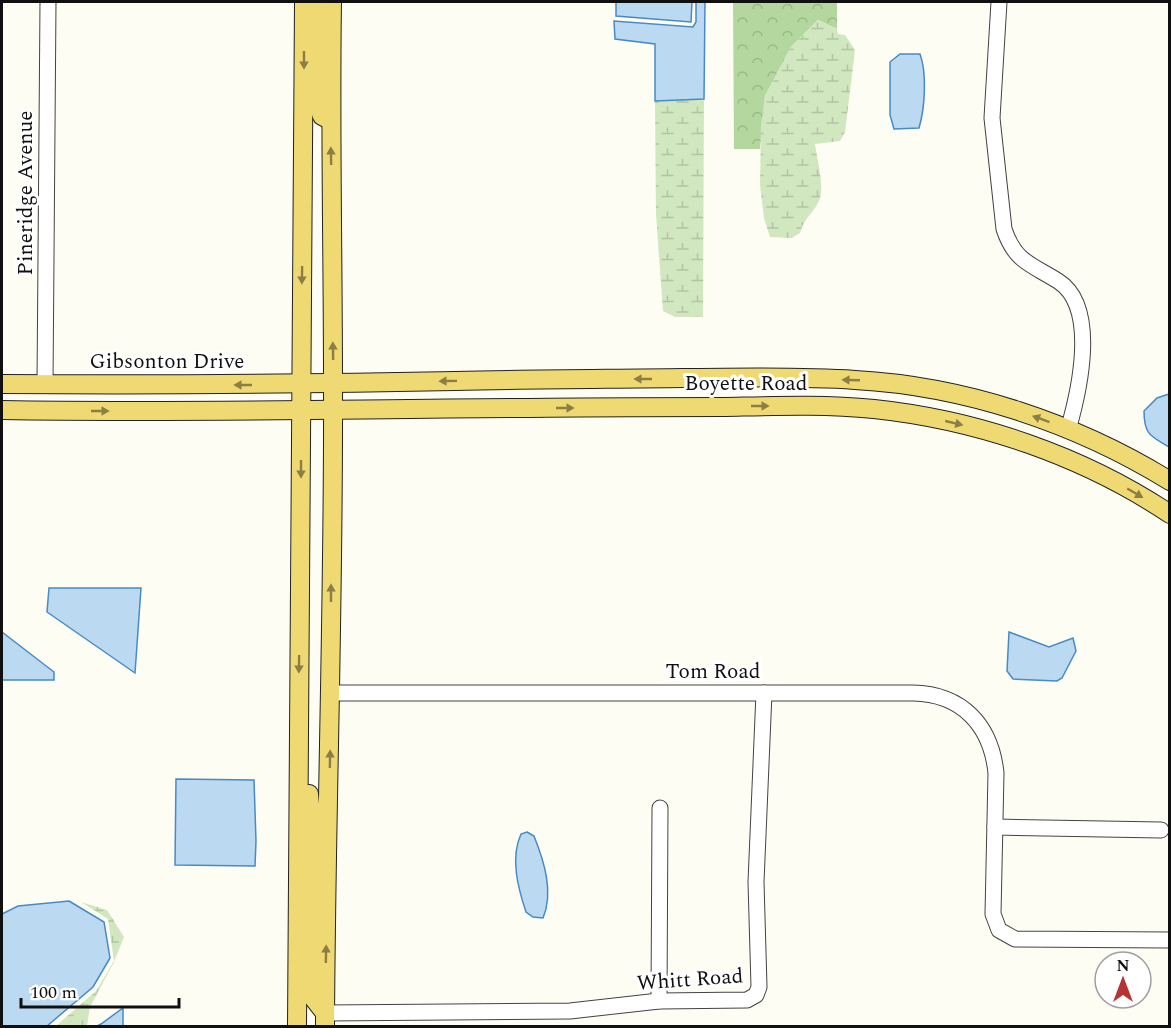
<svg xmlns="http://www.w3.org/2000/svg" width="1171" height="1028" font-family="Spectral,serif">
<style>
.forest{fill:url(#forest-crowns)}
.wetland{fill:url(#wetland-marsh)}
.water{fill:#bbdaf2;stroke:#478ac4;stroke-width:1.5}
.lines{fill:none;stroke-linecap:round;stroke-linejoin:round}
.minor-casing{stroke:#434343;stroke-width:17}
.major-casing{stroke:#212121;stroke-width:20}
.minor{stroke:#fff;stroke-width:15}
.major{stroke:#efd973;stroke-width:18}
.oneway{fill:#8b7f46}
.labels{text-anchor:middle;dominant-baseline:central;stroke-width:6;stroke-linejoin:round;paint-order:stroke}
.street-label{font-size:21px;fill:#101010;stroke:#fff}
</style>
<defs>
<pattern id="forest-crowns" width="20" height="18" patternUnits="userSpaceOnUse" patternTransform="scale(1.5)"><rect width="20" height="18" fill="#b4d79f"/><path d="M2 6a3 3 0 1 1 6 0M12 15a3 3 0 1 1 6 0" fill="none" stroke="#9ab888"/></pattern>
<pattern id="wetland-marsh" width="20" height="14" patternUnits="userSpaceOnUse" patternTransform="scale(1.5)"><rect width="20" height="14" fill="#d1e7bf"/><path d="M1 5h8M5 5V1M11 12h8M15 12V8" fill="none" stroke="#b2c5a3"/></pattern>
</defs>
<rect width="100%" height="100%" fill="#fefdf4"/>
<polygon class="forest" points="733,2 837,2 837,29 818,20 791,47 765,96 760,149 734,149"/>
<g class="wetland">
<path d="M 818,20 L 837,29 L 838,34 L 845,35 L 855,50 L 845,132 L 840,141 L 815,144 C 817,159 825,188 819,201 C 813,213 803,220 800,233 L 792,238 L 770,237 L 764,218 L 760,185 L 761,125 L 765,96 L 791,47 Z"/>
<polygon points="704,99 703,317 675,317 663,311 656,214 655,101"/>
<polygon points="81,902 107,910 124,937 113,964 90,1007 87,1026 56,1026 96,991 114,961 108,919"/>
</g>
<g class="water">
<polygon points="616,2 692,2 691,22 616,16"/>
<polygon points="696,2 705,2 704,99 655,101 655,44 615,39 614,21 693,27 696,22"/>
<path d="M 900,54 L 920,54 C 927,73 925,108 919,128 L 894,129 L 890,115 L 890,62 Z"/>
<path d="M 1169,394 L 1170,394 L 1169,447 C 1150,436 1144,434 1144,411 L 1157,398 Z"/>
<polygon points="49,588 141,588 135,673 47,612"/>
<polygon points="2,632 54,672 54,680 2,680"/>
<polygon points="1009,632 1049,647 1073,638 1076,651 1062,678 1057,681 1013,679 1007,671"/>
<polygon points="176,779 254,780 256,841 255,866 175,865"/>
<path d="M 527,832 L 534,836 C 544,861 554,892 543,918 L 533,917 L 526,912 C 518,888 510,858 521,834 Z"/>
<polygon points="69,901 104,922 110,958 93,987 47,1026 2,1026 2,914 18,906"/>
<polygon points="123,1008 123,1026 97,1026 101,1024"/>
</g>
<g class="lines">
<defs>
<g id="minor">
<path d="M 999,2 L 992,118 L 1004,229 C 1015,262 1031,264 1058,281 C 1099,307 1079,392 1068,430"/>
<polyline points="45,384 48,2"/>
<path d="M 331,693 L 913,693 C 962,694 991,725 996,773 L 993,914 L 999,930 L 1015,939 L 1170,940"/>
<polyline points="995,827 1161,830"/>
<polyline points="659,1001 660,808"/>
<polyline points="325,1013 570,1011 659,1001 747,1000 756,995 759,987 756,882 764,693"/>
</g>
<g id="major">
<polyline points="317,2 318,105 322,116 330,120"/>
<path d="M 2,384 C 153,385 304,384 455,381 C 530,379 606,379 682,378 C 739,378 797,376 855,380 C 965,386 1076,423 1170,481"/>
<path d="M 2,410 C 175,413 348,409 521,408 C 589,407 657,407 725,407 C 774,406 824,404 874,409 C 978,420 1083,456 1170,514"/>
<polyline points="309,794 312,825 310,984 314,999 325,1013"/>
<polyline points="297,1026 304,2"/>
<path d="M 325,1026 C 326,812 334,597 333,383 C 333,256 330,129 332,2"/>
</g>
</defs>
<use href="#minor" class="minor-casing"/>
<use href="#major" class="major-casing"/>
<use href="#minor" class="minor"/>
<use href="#major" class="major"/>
</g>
<defs><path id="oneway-solid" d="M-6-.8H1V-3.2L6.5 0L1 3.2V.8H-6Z" transform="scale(1.5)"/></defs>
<g class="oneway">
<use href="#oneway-solid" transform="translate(304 60) rotate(90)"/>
<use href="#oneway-solid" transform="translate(331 156) rotate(-91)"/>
<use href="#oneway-solid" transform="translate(302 275) rotate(91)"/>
<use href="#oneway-solid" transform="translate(333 351) rotate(-91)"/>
<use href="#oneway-solid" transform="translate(643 379) rotate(180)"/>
<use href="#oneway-solid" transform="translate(851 380) rotate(-178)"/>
<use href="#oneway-solid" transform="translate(448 381) rotate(179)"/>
<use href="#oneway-solid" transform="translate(243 385) rotate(180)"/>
<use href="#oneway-solid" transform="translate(760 406)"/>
<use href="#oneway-solid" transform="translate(565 408)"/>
<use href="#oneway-solid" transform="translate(100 411)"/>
<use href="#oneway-solid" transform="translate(1041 419) rotate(-160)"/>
<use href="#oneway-solid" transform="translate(954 423) rotate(13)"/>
<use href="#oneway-solid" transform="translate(301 469) rotate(90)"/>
<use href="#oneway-solid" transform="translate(1135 493) rotate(30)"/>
<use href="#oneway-solid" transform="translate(331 593) rotate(-90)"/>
<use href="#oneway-solid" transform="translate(299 664) rotate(91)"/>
<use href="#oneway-solid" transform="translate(330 759) rotate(-89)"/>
<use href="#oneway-solid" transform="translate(326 954) rotate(-89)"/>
</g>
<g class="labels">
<g class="street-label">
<text transform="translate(26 193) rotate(-90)">Pineridge Avenue</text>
<text x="167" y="362">Gibsonton Drive</text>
<text x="746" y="384">Boyette Road</text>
<text x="713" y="672">Tom Road</text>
<text transform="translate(690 980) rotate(-4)">Whitt Road</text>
</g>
</g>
<rect width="1171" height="1028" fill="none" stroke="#101010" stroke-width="6"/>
<g transform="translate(1123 980)"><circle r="28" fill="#ffffff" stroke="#9f9f9f" stroke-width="1.5"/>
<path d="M0-4.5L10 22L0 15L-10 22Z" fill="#b73331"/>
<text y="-9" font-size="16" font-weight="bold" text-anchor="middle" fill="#101010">N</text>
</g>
<path d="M21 998v9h158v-9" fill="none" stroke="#101010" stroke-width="3"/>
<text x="30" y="998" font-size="18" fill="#101010" stroke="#ffffff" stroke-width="4.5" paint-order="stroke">100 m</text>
</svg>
